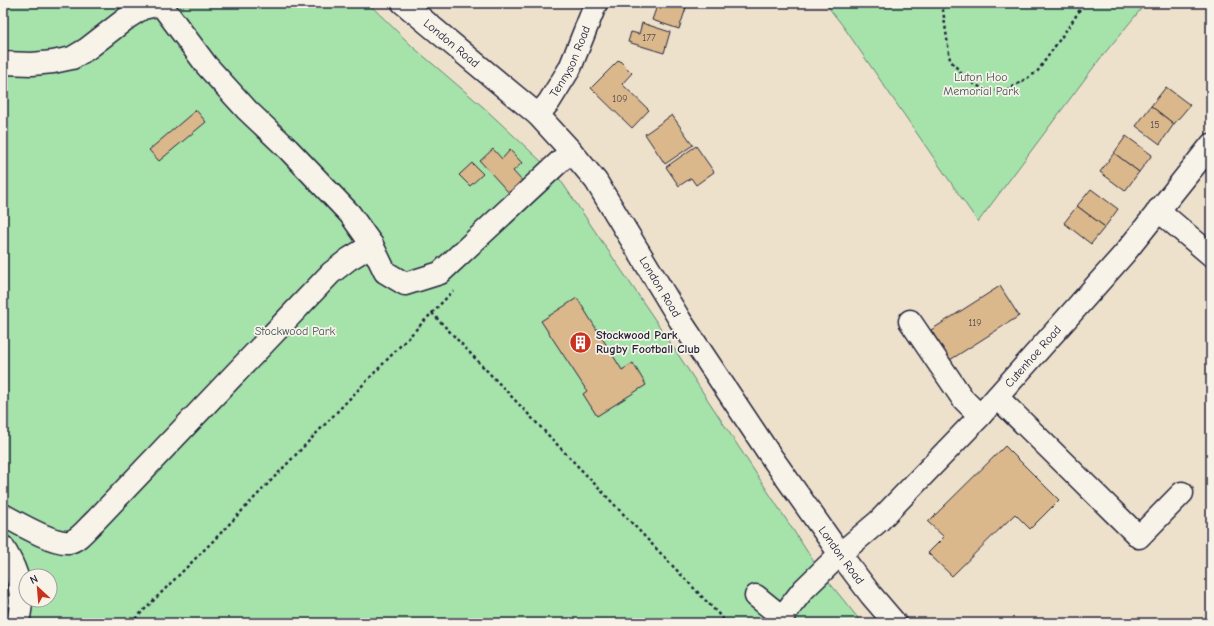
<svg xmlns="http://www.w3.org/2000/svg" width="1214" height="626" font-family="'Comic Neue',sans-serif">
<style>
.green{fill:#a5e3ab;stroke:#648273;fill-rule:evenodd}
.building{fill:#dab88c;stroke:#22223b}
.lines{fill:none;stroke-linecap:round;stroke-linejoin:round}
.minor-casing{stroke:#22223b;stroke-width:25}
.path{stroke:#22223b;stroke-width:2.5;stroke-dasharray:3 3;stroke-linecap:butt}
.minor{stroke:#f7f3e8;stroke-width:22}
.labels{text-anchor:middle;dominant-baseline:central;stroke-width:3.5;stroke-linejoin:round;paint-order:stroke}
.number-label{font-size:10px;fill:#50484f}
.street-label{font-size:12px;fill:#22223b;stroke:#f7f3e8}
.park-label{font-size:12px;fill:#435257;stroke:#f7f3e8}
.poi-label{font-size:12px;font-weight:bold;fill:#22223b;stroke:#f7f3e8;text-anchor:start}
</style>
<rect width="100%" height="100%" fill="#eee1cc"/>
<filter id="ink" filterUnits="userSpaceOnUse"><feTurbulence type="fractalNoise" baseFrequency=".025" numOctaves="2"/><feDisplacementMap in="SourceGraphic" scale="8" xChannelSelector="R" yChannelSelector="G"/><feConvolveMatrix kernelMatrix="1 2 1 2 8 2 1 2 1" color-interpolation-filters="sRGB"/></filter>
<g filter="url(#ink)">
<g class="green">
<path d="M 3,3 L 368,3 L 413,47 L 482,106 L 559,178 L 664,333 L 820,571 L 862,623 L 3,623 ZM 26,576 L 50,576 L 50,600 L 26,600 Z"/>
<polygon points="825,3 1146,3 1099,60 978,222 843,26"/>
</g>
<g class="building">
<polygon points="658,3 670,3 686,8 679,29 652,20"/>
<polygon points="642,23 670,32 664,53 628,42 631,32 639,34"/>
<polygon points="619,60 632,73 622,84 649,110 632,128 591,88"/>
<polygon points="1166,87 1190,105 1174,124 1151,106"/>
<polygon points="1151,106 1174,124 1160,144 1136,126"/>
<polygon points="196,110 206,122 159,161 149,150"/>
<polygon points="672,115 693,145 665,164 645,134"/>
<polygon points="1126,136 1152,155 1139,172 1114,153"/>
<polygon points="696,146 714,172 696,185 691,178 679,186 666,167"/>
<polygon points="493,149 502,159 510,150 522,163 513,171 523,182 510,194 480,161"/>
<polygon points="1114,153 1139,172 1125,191 1100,172"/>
<polygon points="472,163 483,174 470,186 459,175"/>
<polygon points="1091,189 1118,209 1105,227 1077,206"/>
<polygon points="1077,206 1105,227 1091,244 1064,223"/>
<polygon points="1000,286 1019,316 950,360 931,330"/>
<polygon points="577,298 622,370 633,363 646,385 597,416 583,394 587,391 541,321"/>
<polygon points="1005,446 1059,500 1030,529 1015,514 952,576 928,553 944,537 928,522"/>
</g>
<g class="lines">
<defs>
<g id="minor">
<polyline points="160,3 207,66 247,110 288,149 350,214 372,245 385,272 405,284 440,273 571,151"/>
<path id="s1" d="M 403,3 L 538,115 L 571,151 L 596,181 L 680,320 L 768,452 L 840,554 L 871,595 L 895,623"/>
<polyline points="3,63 32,64 53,62 72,58 87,49 127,18 143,8 161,4"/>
<path id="s2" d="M 538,115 L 549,102 L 570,68 L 596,3"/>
<polyline points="1158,210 1211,255"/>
<polyline points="910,321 963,399 980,416"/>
<polyline points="997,397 1139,537 1182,493"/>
<path d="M 3,515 C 18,523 53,544 69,542 C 79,540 88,527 95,521 L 331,273 L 349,259 L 372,245"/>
<path d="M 3,547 C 13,563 21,581 21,601 C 21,608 19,616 18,623"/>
<polyline points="756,596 782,617"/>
<path id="s3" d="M 779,623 L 782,617 L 803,590 L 840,554 L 879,521 L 980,416 L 1124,254 L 1211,145"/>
</g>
</defs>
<use href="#minor" class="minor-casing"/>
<g class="path">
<polyline points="942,3 950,60 968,81 984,89 1006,91 1037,72 1074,19 1084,3"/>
<polyline points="432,313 727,623"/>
<polyline points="131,623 214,540 453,291"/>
</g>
<use href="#minor" class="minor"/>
</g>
</g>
<defs>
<symbol id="building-disc" viewBox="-11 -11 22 22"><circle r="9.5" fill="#c8321e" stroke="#f7f3e8"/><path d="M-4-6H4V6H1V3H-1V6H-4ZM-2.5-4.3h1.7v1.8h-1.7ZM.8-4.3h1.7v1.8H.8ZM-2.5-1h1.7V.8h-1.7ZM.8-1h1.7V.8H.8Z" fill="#fff"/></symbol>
</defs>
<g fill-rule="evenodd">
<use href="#building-disc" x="568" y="330" width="25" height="25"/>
</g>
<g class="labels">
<g class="number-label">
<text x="649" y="38">177</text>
<text x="620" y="99">109</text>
<text x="1155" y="125">15</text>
<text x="975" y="323">119</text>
</g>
<g class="street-label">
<text stroke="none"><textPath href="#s1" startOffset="63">London Road</textPath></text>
<text stroke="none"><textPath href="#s2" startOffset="63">Tennyson Road</textPath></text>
<text stroke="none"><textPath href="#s1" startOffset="387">London Road</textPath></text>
<text stroke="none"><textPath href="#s3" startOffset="369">Cutenhoe Road</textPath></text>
<text stroke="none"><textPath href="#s1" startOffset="711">London Road</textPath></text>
</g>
<g class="park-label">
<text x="981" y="77">Luton Hoo<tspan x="981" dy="14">Memorial Park</tspan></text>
<text x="295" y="331">Stockwood Park</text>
</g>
<g class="poi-label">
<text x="596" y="335">Stockwood Park<tspan x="596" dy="14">Rugby Football Club</tspan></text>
</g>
</g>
<rect width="1214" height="626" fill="none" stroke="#f7f3e8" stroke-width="16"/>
<rect x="8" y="8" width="1198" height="610" fill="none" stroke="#22223b" stroke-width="1.5" filter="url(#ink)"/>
<g transform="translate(38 588) rotate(334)"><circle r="19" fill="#f7f3e8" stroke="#a29fa3"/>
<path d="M0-3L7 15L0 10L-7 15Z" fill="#c8321e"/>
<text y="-6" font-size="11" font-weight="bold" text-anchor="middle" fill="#22223b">N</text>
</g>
</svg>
